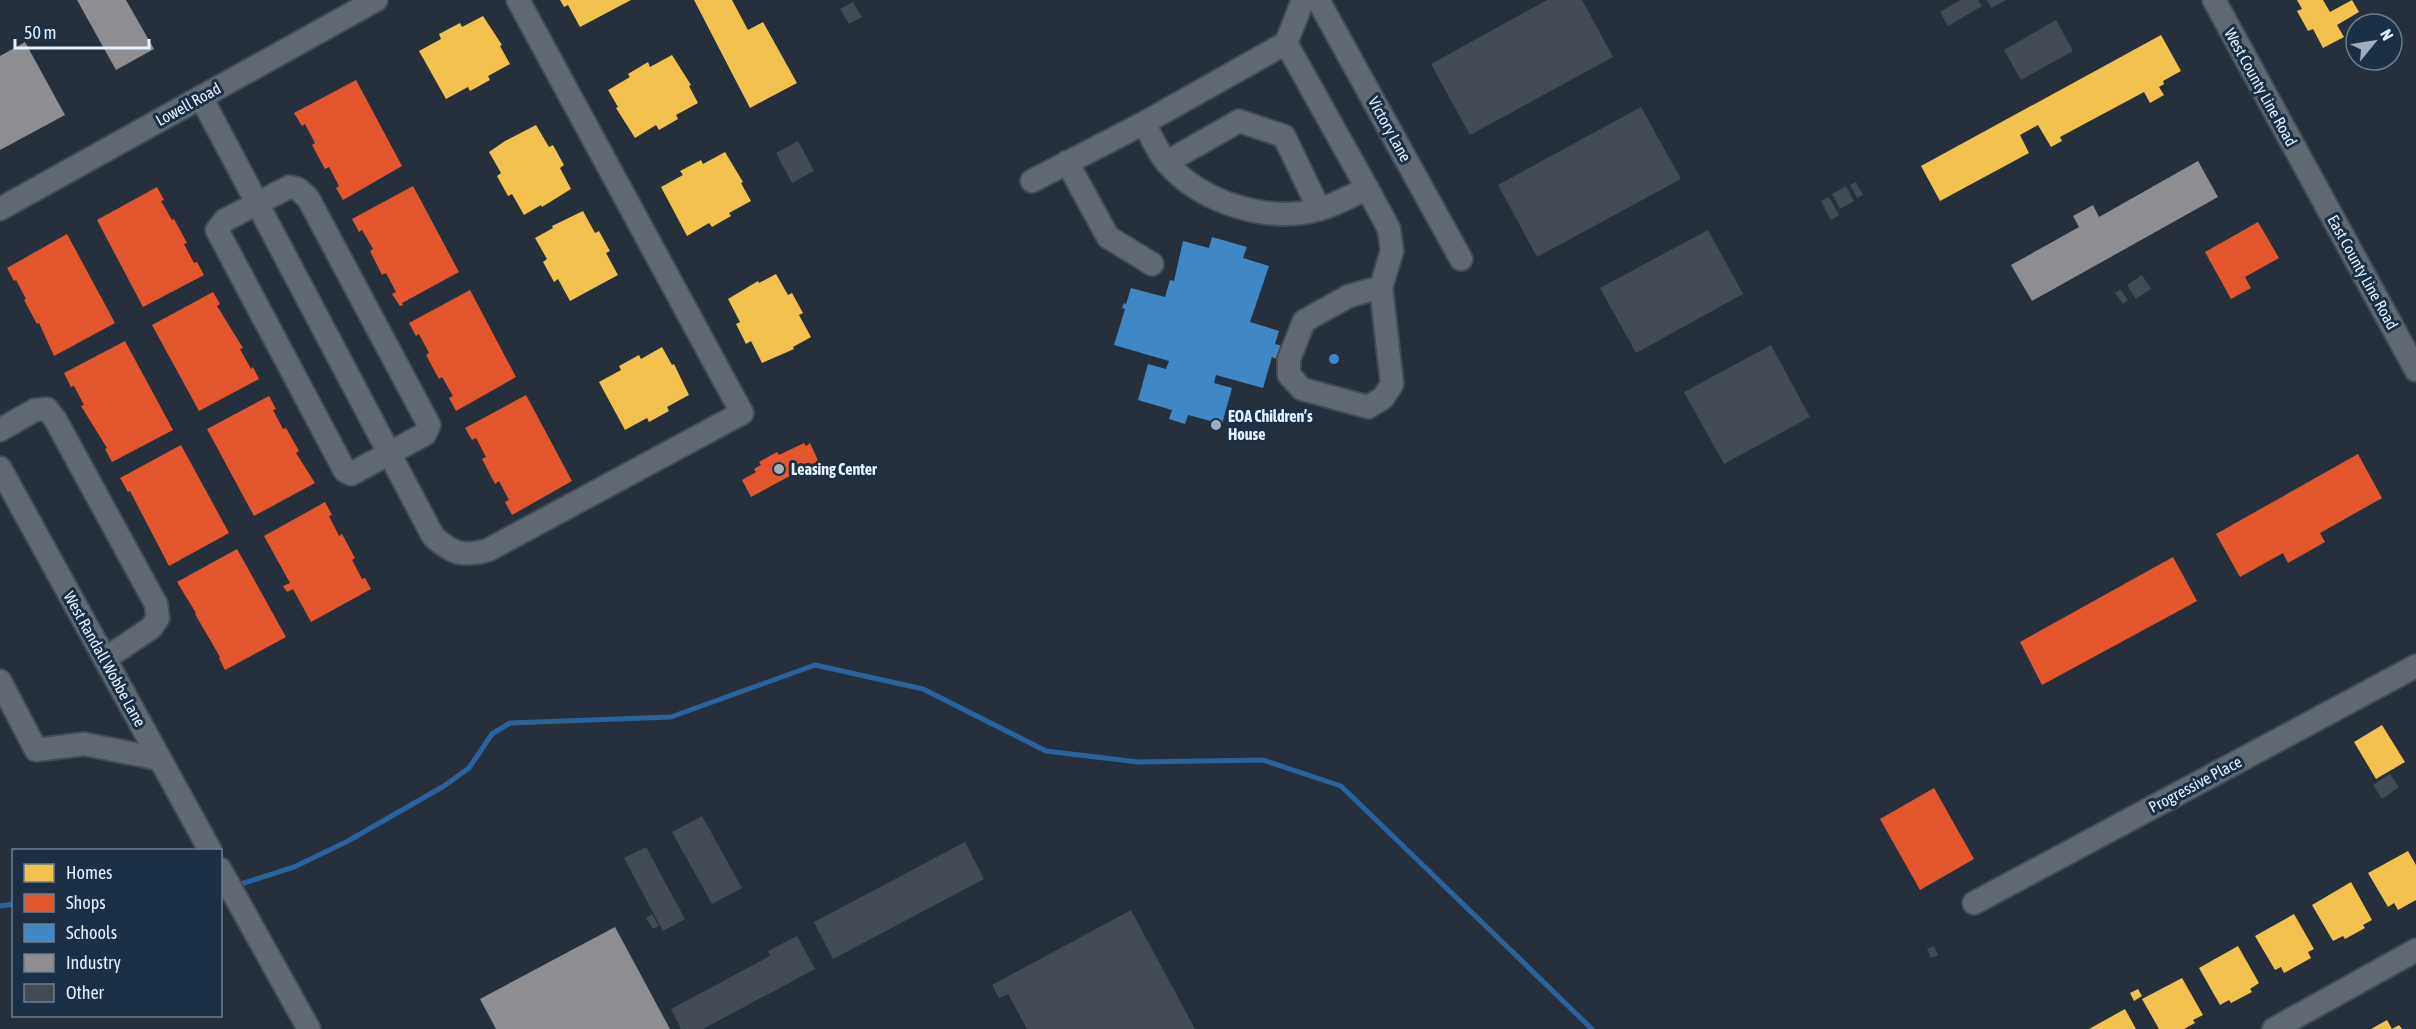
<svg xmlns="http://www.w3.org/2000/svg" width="2416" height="1029" font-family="'Asap Condensed',sans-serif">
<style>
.homes{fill:#f2c14e}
.shops{fill:#e4572e}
.schools{fill:#3f88c5}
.industry{fill:#8d8d92}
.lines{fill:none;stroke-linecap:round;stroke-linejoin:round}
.stream{stroke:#2a639b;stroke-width:5}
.building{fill:#424b54}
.minor-casing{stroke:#424c56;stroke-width:26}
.minor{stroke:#606972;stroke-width:22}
.poi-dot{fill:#a1adbb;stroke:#1c3045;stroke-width:2}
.labels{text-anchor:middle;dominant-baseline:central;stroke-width:6;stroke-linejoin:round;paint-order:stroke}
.street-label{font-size:16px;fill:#e4f1ff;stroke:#1c3045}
.poi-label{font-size:16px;font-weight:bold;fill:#e4f1ff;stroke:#1c3045;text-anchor:start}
</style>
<rect width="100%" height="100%" fill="#25303c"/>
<g class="homes">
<polygon points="560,0 631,0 580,27 568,5 564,7"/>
<polygon points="694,0 732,0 748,30 763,22 797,83 750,108"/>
<polygon points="2297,0 2323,0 2330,12 2352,0 2359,12 2337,25 2344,37 2323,48 2313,29 2308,31 2297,11 2302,9"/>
<polygon points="483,16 502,45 500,46 510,64 488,76 490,80 470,91 468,87 446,99 419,51 441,39 439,34 460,23 462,27"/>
<polygon points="2161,35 2181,71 2163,81 2164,84 2159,87 2164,95 2150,103 2144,92 2060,137 2062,141 2051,147 2038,125 2020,135 2029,153 1940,201 1921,166"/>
<polygon points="672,55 691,85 689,86 698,103 676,115 678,119 659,130 656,125 635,138 616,108 618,107 608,90 630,77 628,74 648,62 650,67"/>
<polygon points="536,125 549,147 553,145 564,165 560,168 571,189 542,207 541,205 524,215 512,194 508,196 497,176 501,173 489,152 505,141"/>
<polygon points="725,152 743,182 741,183 751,201 729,213 731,216 712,227 709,223 687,236 661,187 683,175 680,171 701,160 703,164"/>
<polygon points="583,211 595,233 599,231 610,251 606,253 618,275 570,301 558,279 554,282 543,262 547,259 535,238 553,228 552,226"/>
<polygon points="776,274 788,295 792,293 803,313 799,315 811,337 793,347 794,349 762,363 751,341 746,344 736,324 740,322 728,299 758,281 759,283"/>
<polygon points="662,347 672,365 674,364 689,395 667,407 669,411 649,422 647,418 625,430 599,382 621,370 619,366 639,355 641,359"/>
<polygon points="2382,725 2405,762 2376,779 2354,742"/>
<polygon points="2408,851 2416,865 2416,900 2398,910 2394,903 2388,907 2368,873"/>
<polygon points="2351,882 2372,920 2363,925 2365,928 2345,939 2343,936 2333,941 2312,905"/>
<polygon points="2294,914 2314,949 2308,952 2311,958 2284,973 2281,967 2275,970 2255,936"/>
<polygon points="2238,946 2259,983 2250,989 2252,992 2231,1003 2229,1000 2220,1005 2199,968"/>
<polygon points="2182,978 2203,1015 2193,1020 2195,1023 2184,1029 2159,1029 2142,999"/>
<polygon points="2138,989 2142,996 2134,1001 2130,993"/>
<polygon points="2125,1009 2136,1029 2089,1029"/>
<polygon points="2387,1020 2392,1029 2399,1025 2402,1029 2371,1029"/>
</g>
<g class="shops">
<polygon points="356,80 402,166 343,200 336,188 339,186 329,167 325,169 312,145 315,143 305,124 302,126 294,113"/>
<polygon points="413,186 459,272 402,303 403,305 400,306 392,294 396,292 386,273 382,275 370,251 373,249 362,230 359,232 352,219"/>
<polygon points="157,187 164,200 161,201 172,220 174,219 187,243 184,244 194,263 197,262 204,275 143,307 97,220"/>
<polygon points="2258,222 2279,258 2245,277 2251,288 2231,299 2205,252"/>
<polygon points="67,234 115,323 54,356 39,323 37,324 24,300 26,299 16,280 14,281 7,268"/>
<polygon points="470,290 516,377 456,411 449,398 453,396 442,377 439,379 426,355 429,353 419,334 416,336 409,323"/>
<polygon points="213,292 220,304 217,306 243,348 240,349 251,369 253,367 259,379 199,411 152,325"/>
<polygon points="125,341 173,430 112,462 105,449 107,448 81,406 84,405 74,386 71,387 64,373"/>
<polygon points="526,395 572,481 512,515 505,502 509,500 499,481 495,484 482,459 486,457 476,438 472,440 465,428"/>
<polygon points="269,396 276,409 273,410 283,429 286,428 299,451 296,453 315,483 254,516 207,429"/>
<polygon points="804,443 806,446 810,443 821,467 815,470 812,464 751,497 742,480 756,472 754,469 761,465 759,462 777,452 779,455"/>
<polygon points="181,445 229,533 169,566 130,491 128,492 120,478"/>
<polygon points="2358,454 2382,498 2320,533 2325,542 2288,563 2283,553 2240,577 2216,534"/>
<polygon points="325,502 332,515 329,516 339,536 342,534 355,558 352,560 362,579 365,578 371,589 311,622 293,589 287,592 283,586 290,583 264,536"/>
<polygon points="237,549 286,637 225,670 219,658 220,657 195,614 196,613 177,582"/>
<polygon points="2173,557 2197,601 2042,685 2020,642"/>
<polygon points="1934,788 1974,859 1920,890 1880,819"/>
</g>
<g class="schools">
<polygon points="1212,237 1247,247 1243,258 1269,266 1250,322 1279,331 1275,344 1283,346 1279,360 1272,357 1263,388 1216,375 1214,383 1232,388 1222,424 1188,415 1185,424 1169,419 1172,410 1138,400 1148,364 1166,369 1169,361 1114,345 1125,309 1122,308 1124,303 1126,304 1131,288 1165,297 1170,280 1174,281 1183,241 1209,248"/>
<circle cx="1334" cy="359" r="5"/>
</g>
<g class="industry">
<polygon points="77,0 126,0 154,49 116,70"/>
<polygon points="25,42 65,115 0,150 0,56"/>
<polygon points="2198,161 2218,197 2032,301 2011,265 2079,227 2073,216 2093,205 2099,217"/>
<polygon points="615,927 670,1029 496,1029 480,999"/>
</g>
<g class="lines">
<g class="stream">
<polyline points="241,884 294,867 348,841 444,786 469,768 492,734 510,723 671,717 815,665 923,689 1046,751 1138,762 1263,760 1341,786 1592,1029"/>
<polyline points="0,906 14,904"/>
</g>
</g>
<g class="building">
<polygon points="1547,0 1582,0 1613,57 1470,135 1431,64"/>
<polygon points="1960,0 1978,0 1982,6 1948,26 1940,12"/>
<polygon points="1987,0 2006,0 1991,8"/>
<polygon points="853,2 862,17 849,24 840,9"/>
<polygon points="2056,20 2073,51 2021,80 2004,50"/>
<polygon points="1641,107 1681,179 1537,257 1498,185"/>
<polygon points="798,141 814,171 792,183 776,153"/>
<polygon points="1856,182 1863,195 1857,198 1850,185"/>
<polygon points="1846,186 1854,201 1840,209 1832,194"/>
<polygon points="1829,197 1839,215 1831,220 1821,201"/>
<polygon points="1708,230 1743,294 1636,353 1600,288"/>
<polygon points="2142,275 2151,289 2136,299 2127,285"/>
<polygon points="2120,289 2128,300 2123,304 2115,293"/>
<polygon points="1771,345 1810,417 1724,464 1684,392"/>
<polygon points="2390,774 2399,787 2382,799 2373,785"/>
<polygon points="702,816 742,888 712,904 672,832"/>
<polygon points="965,842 984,879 833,959 814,922"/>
<polygon points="646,847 685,919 663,931 624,858"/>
<polygon points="1131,910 1195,1029 1027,1029 1008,994 999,998 992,985"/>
<polygon points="652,914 659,926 653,929 646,918"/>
<polygon points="797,936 815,969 703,1029 681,1029 671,1009 770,956 768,951"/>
<polygon points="1934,946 1938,955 1931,958 1927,949"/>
</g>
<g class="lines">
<defs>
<g id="minor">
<polyline points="1318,0 1461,259"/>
<polyline points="2214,0 2416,370"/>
<path d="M 1286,43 L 1367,188 C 1352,196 1337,204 1320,209 C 1269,224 1202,203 1167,163 C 1157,151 1151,136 1144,123 L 1286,43 L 1303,0"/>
<path d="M 201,97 L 433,536 C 452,554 463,557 488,550 L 742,413 L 518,0"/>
<polyline points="1067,162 1108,237 1152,264"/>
<polyline points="1167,162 1239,121 1284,136 1319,209"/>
<polyline points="1032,181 1144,123"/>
<polygon points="289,187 298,189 308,198 429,425 425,434 351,474 345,471 217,230 225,220"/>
<polyline points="1367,188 1389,229 1392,251 1381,287 1392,384 1383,398 1368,407 1302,389 1289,375 1289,359 1304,321 1349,296 1381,287"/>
<polyline points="0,209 376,0"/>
<polyline points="0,430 35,410 47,409 55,419 156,604 158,618 151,628 105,659"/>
<polyline points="0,468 210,850"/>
<polyline points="0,681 36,750 84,744 160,759"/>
<polyline points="220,869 309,1029"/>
<polyline points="1974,903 2416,666"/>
<polyline points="2274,1029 2416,950"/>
</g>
</defs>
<use href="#minor" class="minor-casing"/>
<use href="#minor" class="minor"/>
</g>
<g class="poi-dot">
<circle cx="1216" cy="425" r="6"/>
<circle cx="779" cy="469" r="6"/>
</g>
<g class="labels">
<g class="street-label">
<text transform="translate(2261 87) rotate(61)">West County Line Road</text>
<text transform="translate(188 104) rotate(-29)">Lowell Road</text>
<text transform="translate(1390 129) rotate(61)">Victory Lane</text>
<text transform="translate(2363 272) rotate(61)">East County Line Road</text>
<text transform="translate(105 659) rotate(61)">West Randall Wobbe Lane</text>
<text transform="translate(2195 784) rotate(-28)">Progressive Place</text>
</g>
<g class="poi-label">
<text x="1228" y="416">EOA Children’s<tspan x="1228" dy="18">House</tspan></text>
<text x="791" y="469">Leasing Center</text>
</g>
</g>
<rect x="12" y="849" width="210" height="168" fill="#1c3045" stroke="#6c7d8f" stroke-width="1.5"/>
<rect x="24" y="864" width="30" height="18" fill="#f2c14e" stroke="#6c7d8f" stroke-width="1.5"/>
<text x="66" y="879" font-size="18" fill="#e4f1ff">Homes</text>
<rect x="24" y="894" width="30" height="18" fill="#e4572e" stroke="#6c7d8f" stroke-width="1.5"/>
<text x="66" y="909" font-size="18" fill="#e4f1ff">Shops</text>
<rect x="24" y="924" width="30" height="18" fill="#3f88c5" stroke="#6c7d8f" stroke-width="1.5"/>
<text x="66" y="939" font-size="18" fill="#e4f1ff">Schools</text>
<rect x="24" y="954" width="30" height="18" fill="#8d8d92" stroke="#6c7d8f" stroke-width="1.5"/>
<text x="66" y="969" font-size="18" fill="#e4f1ff">Industry</text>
<rect x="24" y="984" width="30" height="18" fill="#424b54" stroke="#6c7d8f" stroke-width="1.5"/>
<text x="66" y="999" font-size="18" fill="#e4f1ff">Other</text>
<g transform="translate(2374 42) rotate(60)"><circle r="28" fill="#1c3045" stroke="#6c7d8f" stroke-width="1.5"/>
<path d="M0-4.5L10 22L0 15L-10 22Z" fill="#a1adbb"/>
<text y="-9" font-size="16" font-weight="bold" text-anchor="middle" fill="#e4f1ff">N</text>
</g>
<path d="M15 39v9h134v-9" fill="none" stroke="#e4f1ff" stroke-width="3"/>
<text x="24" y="39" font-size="18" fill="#e4f1ff" stroke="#1c3045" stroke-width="4.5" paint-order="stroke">50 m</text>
</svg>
